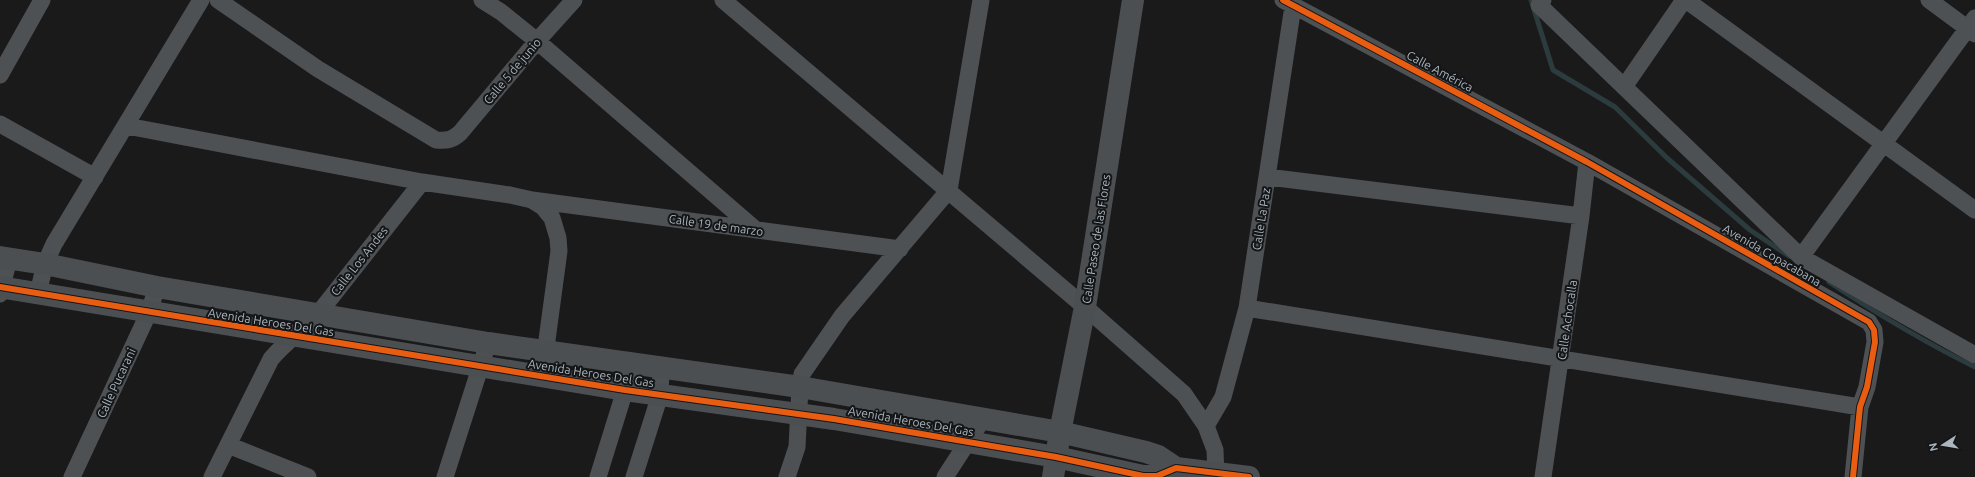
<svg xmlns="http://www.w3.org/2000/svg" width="1975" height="477" font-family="Ubuntu,sans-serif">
<rect width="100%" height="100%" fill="#1a1a1b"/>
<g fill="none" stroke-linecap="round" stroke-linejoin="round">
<path stroke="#2b3b3e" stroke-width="5" d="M1531 0 1553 70 1615 107 1667 158 1750 230 1789 256
M1829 282C1876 313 1924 342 1975 367"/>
<path stroke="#4e5154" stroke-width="17" d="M218 0 318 69 436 140C447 141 452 140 460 133L537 41 574 0
M482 0 501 12 537 41 756 230
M723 0 1085 307 1184 394 1206 426 1215 450 1216 477
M1283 0 1587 162 1869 322 1874 330 1875 342 1867 387 1860 407 1853 477
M1543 0 1539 5 1801 257 1975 355
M1686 0 1975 210
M1929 0 1975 34
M0 75 42 0
M1624 87 1684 0
M0 124 95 177
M127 126 422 182 510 195 532 200 543 207 552 218 558 238 559 251 542 377
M1268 177 1581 216
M532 200 900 249
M1801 257 1975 18
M38 293 45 264 54 244 201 0
M0 294 9 259
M1247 308 1860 407
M1206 426 1223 397 1247 308 1293 6
M228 445 308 477
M72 477 149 312 157 287
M212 477 271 359C285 342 303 330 318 314L422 182
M445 477 488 343
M598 477 625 390 630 364
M634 477 660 395 661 368
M787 477 797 447 800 387 802 374 842 316 949 190 981 0
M945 477 982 420
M1543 477 1581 216 1587 162"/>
<path stroke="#4c4f52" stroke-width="22" d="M0 257 45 264 157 287 488 343 800 387 1060 432 1146 452 1158 456 1176 468
M0 287 625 390 834 419 1056 457 1143 476H1157L1176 468 1249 477
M1053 477 1060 432 1085 307 1133 0"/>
<defs>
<path id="cycleway" d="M1283 0 1587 162 1869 322 1874 330 1875 342 1867 387 1860 407 1853 477
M0 287 625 390 834 419 1056 457 1143 476H1157L1176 468 1249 477"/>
</defs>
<use href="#cycleway" stroke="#141517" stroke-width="8"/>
<use href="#cycleway" stroke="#e95d12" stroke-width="6"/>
</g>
<g text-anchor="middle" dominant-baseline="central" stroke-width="4" stroke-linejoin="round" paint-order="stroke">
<g font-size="12" fill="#aab5bd" stroke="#141517">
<text transform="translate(512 71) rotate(-50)">Calle 5 de junio</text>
<text transform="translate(1440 71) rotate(28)">Calle América</text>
<text transform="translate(1261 219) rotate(-81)">Calle La Paz</text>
<text transform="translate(716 225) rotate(8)">Calle 19 de marzo</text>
<text transform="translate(1096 239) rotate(-81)">Calle Paseo de las Flores</text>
<text transform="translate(1772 255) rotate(30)">Avenida Copacabana</text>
<text transform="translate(359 261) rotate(-52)">Calle Los Andes</text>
<text transform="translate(1567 320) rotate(-82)">Calle Achocalla</text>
<text transform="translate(271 322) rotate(9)">Avenida Heroes Del Gas</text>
<text transform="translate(591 373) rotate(9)">Avenida Heroes Del Gas</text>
<text transform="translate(116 383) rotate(-65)">Calle Pucarani</text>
<text transform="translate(911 421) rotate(10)">Avenida Heroes Del Gas</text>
</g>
</g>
<g transform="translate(1943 445) rotate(258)" stroke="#141517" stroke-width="3" paint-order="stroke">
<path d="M0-3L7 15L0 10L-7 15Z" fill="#aab5bd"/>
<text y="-6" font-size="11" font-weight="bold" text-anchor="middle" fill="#aab5bd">N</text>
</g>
</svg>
